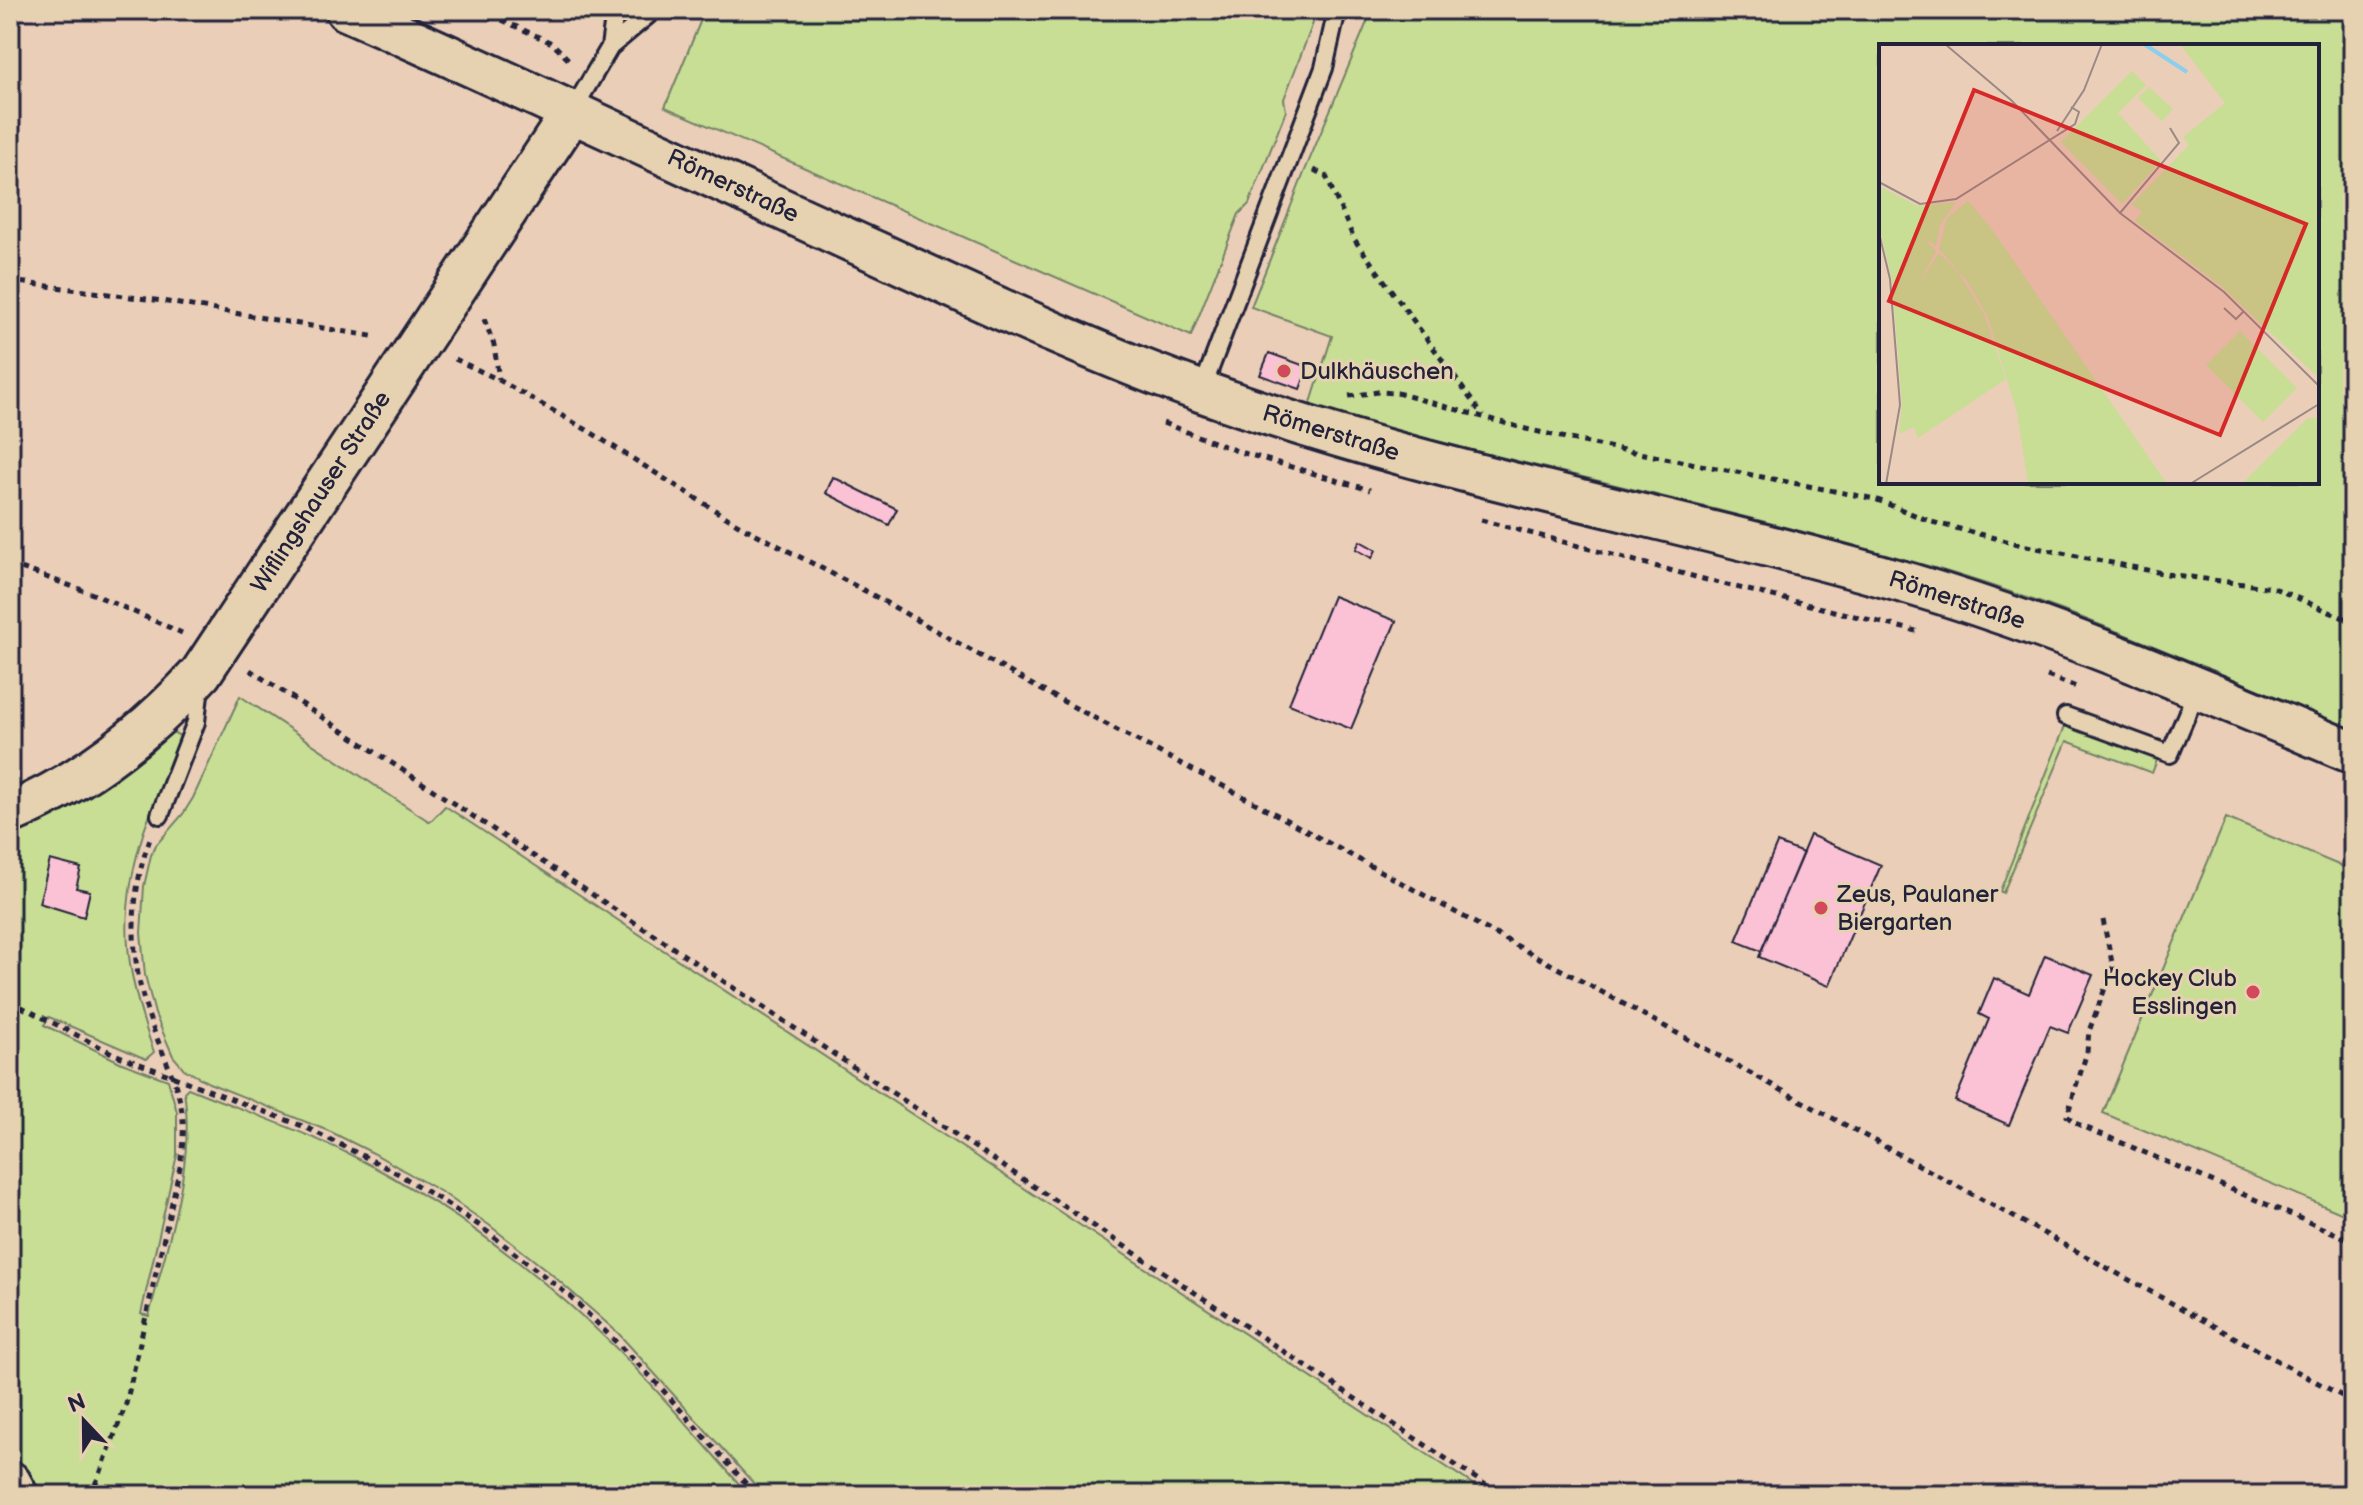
<svg xmlns="http://www.w3.org/2000/svg" width="2363" height="1505" font-family="'Balsamiq Sans',sans-serif">
<rect width="100%" height="100%" fill="#eaceb7"/>
<filter id="ink" filterUnits="userSpaceOnUse"><feTurbulence type="fractalNoise" baseFrequency=".0125" numOctaves="2"/><feDisplacementMap in="SourceGraphic" scale="16" xChannelSelector="R" yChannelSelector="G"/><feConvolveMatrix kernelMatrix="1 2 1 2 8 2 1 2 1" color-interpolation-filters="sRGB"/></filter>
<g filter="url(#ink)">
<path fill="#c7de94" stroke="#748068" stroke-width="2" fill-rule="evenodd" d="M705 10H1318L1284 99 1286 111 1249 204 1239 214 1191 336 665 107Z
M1372 10H2353V729C2213 671 2074 608 1928 566 1752 515 1571 476 1393 430L1310 406 1332 336 1251 307 1304 173ZM2317 46V482H1881V46Z
M240 696 430 822 445 806 1489 1495H764L618 1333 549 1272 489 1225 443 1193 373 1153 331 1132 209 1083 184 1069 173 1056 155 1014 145 975 141 933 144 886 151 855 156 845 183 814 193 798Z
M2067 721 2159 755 2152 773 2067 741 2003 893 2000 891Z
M169 730 180 736C171 770 154 801 143 834 117 917 125 972 154 1052L146 1059 49 1017 44 1025 122 1063 168 1080 177 1112V1155L141 1314 149 1316C166 1247 196 1163 184 1092L188 1088C242 1110 299 1129 351 1155 448 1204 537 1271 615 1347 662 1394 705 1446 749 1495H36L10 1444V831Z
M2226 818 2353 871V1218L2103 1113Z"/>
<path fill="#fbc2d5" stroke="#22223b" stroke-width="2" d="M1269 353 1308 367 1300 389 1260 375Z
M833 477 897 509 889 525 826 493Z
M1360 541 1376 550 1372 558 1356 549Z
M1333 596 1396 621 1351 729 1289 704Z
M1810 835 1881 865 1829 986 1759 957Z
M1777 843 1803 853 1761 951 1736 941Z
M50 860 81 868 76 888 90 891 84 917 39 903Z
M2045 955 2093 975 2068 1033 2050 1026 2009 1125 1955 1101 1989 1019 1979 1014 1994 978 2029 994Z"/>
<g fill="none" stroke-linecap="round" stroke-linejoin="round">
<defs>
<path id="service" d="M610 47 615 10
M573 110 610 47 654 10
M1201 392 1324 68 1337 10
M2066 716 2170 754 2198 688
M160 815 196 722 200 684"/>
<path id="tertiary" d="M346 10C524 88 699 172 876 252 983 301 1091 352 1203 392 1433 475 1675 516 1910 584 2062 629 2207 692 2353 753
M10 813C85 782 147 732 201 673L573 111
M10 1482 17 1495"/>
</defs>
<use href="#service" stroke="#22223b" stroke-width="22"/>
<use href="#tertiary" stroke="#22223b" stroke-width="46"/>
<path stroke="#22223b" stroke-width="5" stroke-dasharray="6 6" stroke-linecap="butt" d="M480 10 552 43 571 62
M1314 170 1326 176 1354 239 1483 416
M10 281 162 301 377 337
M484 319 494 345 499 379
M455 359 499 380 587 430 737 524 869 593 1038 688 1259 805 2353 1402
M1349 396 1378 392 1397 393 1526 429 1588 443 1875 499 1932 522 2022 545 2167 574 2274 588 2353 622
M1163 423 1237 451 1370 490
M1481 520 1707 580 1916 631
M10 564 93 594 182 633
M250 670 584 889 1501 1495
M2047 676 2079 688
M2103 920 2113 967 2089 1031 2087 1052 2067 1116 2075 1123 2353 1241
M10 1001 114 1054 305 1127 397 1173 442 1201 480 1226 571 1297 653 1379 756 1495
M90 1495 100 1474 126 1404 180 1167C182 1149 185 1130 182 1112 177 1078 158 1046 148 1014 129 957 129 895 150 839"/>
<use href="#service" stroke="#e6d1b0" stroke-width="16"/>
<use href="#tertiary" stroke="#e6d1b0" stroke-width="40"/>
</g>
</g>
<g fill="#d1495b" stroke="#e6d1b0" stroke-width="3">
<circle cx="1284" cy="371" r="8"/>
<circle cx="1821" cy="908" r="8"/>
<circle cx="2253" cy="992" r="8"/>
</g>
<g text-anchor="middle" dominant-baseline="central" stroke-width="6" stroke-linejoin="round" paint-order="stroke">
<g font-size="24" fill="#22223b" stroke="#e6d1b0">
<text transform="translate(733 186) rotate(25)">Römerstraße</text>
<text transform="translate(1331 433) rotate(17)">Römerstraße</text>
<text transform="translate(321 492) rotate(-57)">Wiflingshauser Straße</text>
<text transform="translate(1957 600) rotate(18)">Römerstraße</text>
</g>
<g font-size="24" fill="#22223b" stroke="#e6d1b0" text-anchor="start">
<text x="1300" y="371">Dulkhäuschen</text>
<text x="1837" y="894">Zeus, Paulaner<tspan x="1837" dy="28">Biergarten</tspan></text>
<text x="2237" y="978" text-anchor="end">Hockey Club<tspan x="2237" dy="28">Esslingen</tspan></text>
</g>
</g>
<g transform="translate(1879 44)">
<rect width="440" height="440" fill="#eaceb7"/>
<path d="M301 0H440V334L341 241 256 177 263 168 253 160 310 101 304 93 346 59ZM253 27 267 41 239 69 282 117 243 160 182 98ZM270 43 294 65 283 77 259 54ZM0 142 38 162 77 158 61 181 57 202 43 192 57 207 41 238 60 209 79 228 105 270 127 335 39 394 35 383 20 390 23 360 13 236 0 181ZM89 157 112 184 288 440H149L138 368 109 274 89 238 60 205 68 174ZM361 287 418 344 384 378 327 321ZM429 374H440V440H363Z" fill="#c7de94"/>
<path fill="none" stroke="#8bceed" stroke-width="4" d="M265 0 308 28"/>
<path fill="none" stroke="#9a8985" stroke-width="2" d="M66 0 132 56 241 169 345 248 440 342M178 87 205 46 223 0M0 138 41 160 77 155 196 80 200 68 192 63M241 169 300 99 291 84M0 189 11 235 21 361 7 440M345 264 357 275 365 267M311 440 440 360"/>
<path fill="#d62828" fill-opacity="0.15" stroke="#d62828" stroke-width="4" d="M95 46 427 180 341 391 10 257Z"/>
<rect width="440" height="440" fill="none" stroke="#22223b" stroke-width="4"/>
</g>
<rect width="2363" height="1505" fill="none" stroke="#e6d1b0" stroke-width="40"/>
<rect x="20" y="20" width="2323" height="1465" fill="none" stroke="#22223b" stroke-width="3" filter="url(#ink)"/>
<g transform="translate(84 1421) rotate(338)" stroke="#e6d1b0" stroke-width="6" paint-order="stroke">
<path d="M0-6L14 30L0 20L-14 30Z" fill="#22223b"/>
<text y="-12" font-size="22" font-weight="bold" text-anchor="middle" fill="#22223b">N</text>
</g>
</svg>
